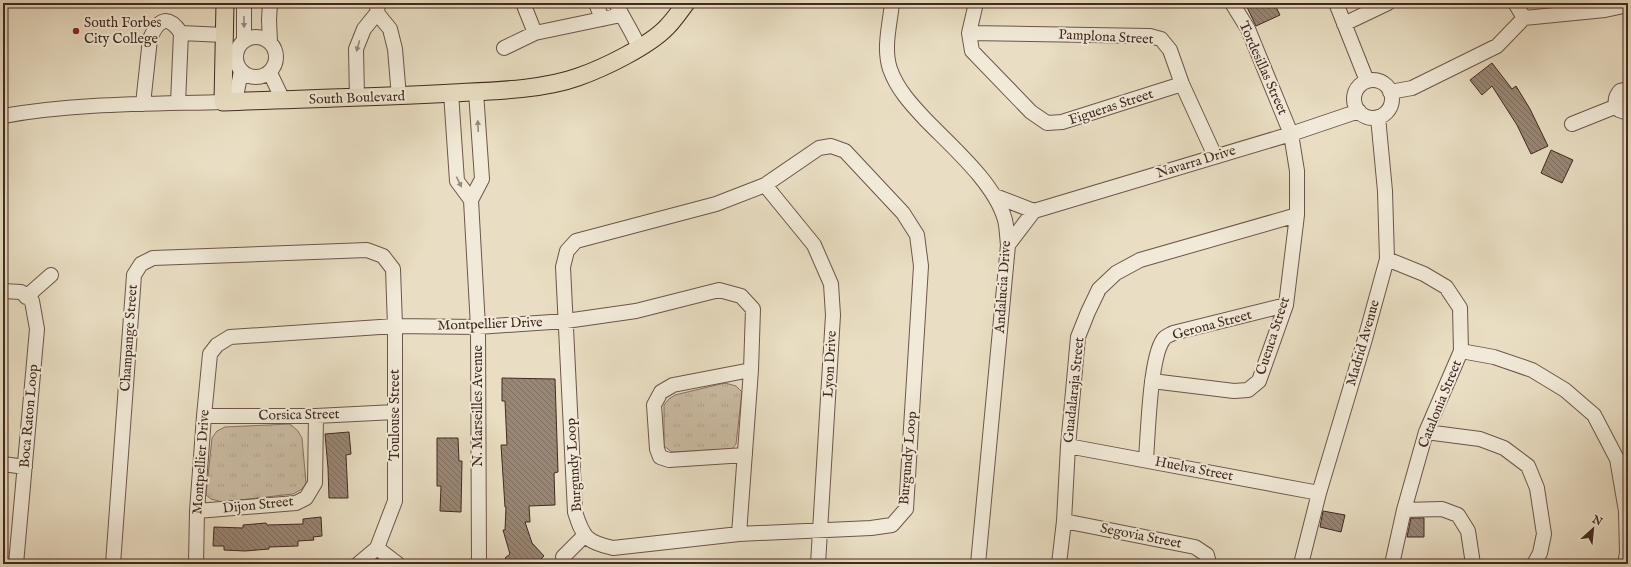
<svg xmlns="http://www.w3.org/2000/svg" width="1631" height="567" font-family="'IM FELL English',serif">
<defs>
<pattern id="park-tufts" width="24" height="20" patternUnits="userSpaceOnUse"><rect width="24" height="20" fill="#cdbfa7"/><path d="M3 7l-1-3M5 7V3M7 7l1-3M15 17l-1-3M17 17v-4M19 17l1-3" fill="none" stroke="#b1a48f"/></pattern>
<pattern id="building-back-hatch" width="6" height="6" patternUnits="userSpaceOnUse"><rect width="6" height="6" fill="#998775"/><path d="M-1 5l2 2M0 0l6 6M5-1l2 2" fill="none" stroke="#7e6e60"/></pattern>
</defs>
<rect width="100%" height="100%" fill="#e9dec3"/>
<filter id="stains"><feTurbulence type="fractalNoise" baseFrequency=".005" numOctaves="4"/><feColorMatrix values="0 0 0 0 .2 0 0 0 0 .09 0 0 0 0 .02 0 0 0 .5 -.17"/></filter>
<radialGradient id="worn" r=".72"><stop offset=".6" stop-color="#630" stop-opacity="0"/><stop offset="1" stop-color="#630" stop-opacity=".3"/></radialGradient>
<path fill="url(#park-tufts)" stroke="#887464" d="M725 383 736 386 742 392 736 444 732 449 672 452 664 446V405L669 399 675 395Z
M290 424 298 431 302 438 306 483 302 489 293 494 222 502 211 499 206 495 212 438 217 431 225 427Z"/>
<path fill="url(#building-back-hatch)" stroke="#422920" d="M1245 3H1274L1280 15 1256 26Z
M1492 63 1512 89 1516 86 1530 109 1548 146 1531 154 1517 125 1492 86 1482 95 1470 80Z
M1551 150 1573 160 1562 183 1541 173Z
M502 378 555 379 558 472 554 473 555 505 529 506 530 522H525L532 543 544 556 536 564H511L505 558 510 554 503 530H505L506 507H505L501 445H507L505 401H502Z
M349 432 351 454 346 455 348 498H329L328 468 325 434Z
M437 438H458L459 461H462L461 512 440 511 441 486H437Z
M1323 511 1345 515 1341 532 1320 527Z
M321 517 322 536 313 537 314 540 298 541V546L269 547V549L245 551 224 550V546H213L214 527 243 528V525L266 523 267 525 303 524V519Z
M1411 518H1424V537H1407Z"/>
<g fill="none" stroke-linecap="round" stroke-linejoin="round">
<defs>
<path id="minor" d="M523 3 535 33
M596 3 602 19
M616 3C623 19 633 32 639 48
M892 3C890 24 883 48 890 69 897 89 911 104 925 119 951 146 995 183 1005 220 1007 228 1007 237 1008 245L978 564
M976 3 969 33 972 51 1031 112 1047 123 1062 122 1182 84
M1336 3 1367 81
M1515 3 1524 18
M377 13 390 29 395 49 399 97
M1344 24 1388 3
M181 33 224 35
M969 33 1150 36 1161 39 1170 50 1182 84 1215 156
M236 57a20 20 0 1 1 40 0a20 20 0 1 1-40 0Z
M244 41V3
M270 42 269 20 270 3
M504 48 535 33 621 15
M270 73 283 100
M1354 99a19 19 0 1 1 38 0a19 19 0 1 1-38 0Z
M1628 89 1620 91C1615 97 1614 103 1619 110L1628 113
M476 92 482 179 471 200 478 327 479 563
M1390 92 1412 88 1497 46 1524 18 1605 10 1628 5
M451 93 457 181 471 200
M357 98 356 49 364 29 377 13 378 3
M235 102 241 71
M143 104 150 39C158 19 168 14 181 33L178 103
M3 116C76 103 150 104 223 102
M1572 124 1617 106
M831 146 845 151 903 213 917 235 921 266 906 509 892 525 871 528 739 534 613 548C586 542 583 537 575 512L563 267 567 251 576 241 716 204 765 185 819 148Z
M765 185 814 245 831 284 833 315 818 564
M995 196 1034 211
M1034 211 1291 134 1359 111
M1008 245 1034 211
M1387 259 1424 274 1446 287 1460 308 1461 351 1426 432 1404 510 1392 564
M3 291 21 292 32 301 37 329 16 564
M26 297 51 275
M1461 351 1494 357 1532 370 1565 390 1594 415 1617 459 1626 511 1627 553 1625 564
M1152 381 1234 391 1248 390 1259 381 1286 305 1297 215V171L1291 134 1248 29 1232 3
M204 416H316L395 412
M1426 432 1480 439 1504 448 1528 466 1537 488 1544 534 1540 553 1534 564
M1068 446 1319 493
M745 455 669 460 660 457 657 449 654 405 661 392 673 385 751 370
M1146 459C1148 434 1150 358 1163 340 1165 336 1170 335 1173 333L1286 305
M3 464 25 467
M1404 510 1442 509 1458 515 1468 531 1473 564
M197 511 296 503 306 498 315 483 316 416
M1064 521 1195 547 1207 555 1209 564
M377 548 398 564
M563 557 584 536
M113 564 134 275 141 264 153 258 367 250 383 256 393 269 395 326V501L377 548 358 564
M196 564 197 511 204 416 210 354 217 345 230 337 395 326 478 327 566 321 636 311 719 290 741 296 753 309 751 370 739 534
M1059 564 1064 521 1068 446 1078 337 1088 312 1099 289 1116 273 1140 260 1297 215
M1301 564 1319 493 1365 339 1387 259 1385 191 1378 117"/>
<path id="major" d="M225 3 223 102C300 99 376 97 453 93 491 91 542 90 578 77 604 68 649 46 667 27 674 20 680 11 686 3"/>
</defs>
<use href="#minor" stroke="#6c5649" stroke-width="16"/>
<use href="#major" stroke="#422920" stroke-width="19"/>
<use href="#minor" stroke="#f1ead8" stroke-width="14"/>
<use href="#major" stroke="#e9dec3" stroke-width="17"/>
</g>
<defs><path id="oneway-solid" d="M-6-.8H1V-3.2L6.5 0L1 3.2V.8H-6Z"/></defs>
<g fill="#9a8a7c">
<use href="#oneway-solid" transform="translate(244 22) rotate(89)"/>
<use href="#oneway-solid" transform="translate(358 46) rotate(106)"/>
<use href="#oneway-solid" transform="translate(478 126) rotate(-93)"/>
<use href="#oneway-solid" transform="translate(459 182) rotate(64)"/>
</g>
<circle fill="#8f2418" stroke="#f1ead8" stroke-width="1.5" cx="76" cy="31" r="4"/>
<g text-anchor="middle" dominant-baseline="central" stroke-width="4" stroke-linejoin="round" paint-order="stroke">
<g font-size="14" fill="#422920" stroke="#f1ead8" text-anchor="start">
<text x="84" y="23">South Forbes<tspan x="84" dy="16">City College</tspan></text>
</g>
<g font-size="14" fill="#422920" stroke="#f1ead8">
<text transform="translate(1106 37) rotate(3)">Pamplona Street</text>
<text transform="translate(1263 68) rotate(66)">Tordesillas Street</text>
<text transform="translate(357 98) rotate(-2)">South Boulevard</text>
<text transform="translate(1111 107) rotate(-18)">Figueras Street</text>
<text transform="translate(1196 162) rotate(-17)">Navarra Drive</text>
<text transform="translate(1003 287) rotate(-86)">Andalucia Drive</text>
<text transform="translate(490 324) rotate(-2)">Montpellier Drive</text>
<text transform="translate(1212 325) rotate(-15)">Gerona Street</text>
<text transform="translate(1273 336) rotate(-72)">Cuenca Street</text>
<text transform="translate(129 338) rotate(-86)">Champange Street</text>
<text transform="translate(1363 343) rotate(-74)">Madrid Avenue</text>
<text transform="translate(830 364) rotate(-87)">Lyon Drive</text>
<text transform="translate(1074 390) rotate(-84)">Guadalaraja Street</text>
<text transform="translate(1440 404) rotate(-68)">Catalonia Street</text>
<text transform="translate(478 406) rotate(-90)">N. Marseilles Avenue</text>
<text transform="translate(299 415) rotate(-1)">Corsica Street</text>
<text transform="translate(395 415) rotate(-90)">Toulouse Street</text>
<text transform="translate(29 416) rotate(-85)">Boca Raton Loop</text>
<text transform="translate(908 458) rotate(-85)">Burgundy Loop</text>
<text transform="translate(201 462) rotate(-86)">Montpellier Drive</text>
<text transform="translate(574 465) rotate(-94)">Burgundy Loop</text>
<text transform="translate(1194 469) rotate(11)">Huelva Street</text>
<text transform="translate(258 505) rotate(-6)">Dijon Street</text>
<text transform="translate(1141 536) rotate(11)">Segovia Street</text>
</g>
</g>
<rect width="1631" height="567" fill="none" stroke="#e9dec3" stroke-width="16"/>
<rect x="4" y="4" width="1623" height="559" fill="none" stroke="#422920" stroke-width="2"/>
<rect x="8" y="8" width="1615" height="551" fill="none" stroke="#422920"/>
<g transform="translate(1593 529) rotate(27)" stroke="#f1ead8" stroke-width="3" paint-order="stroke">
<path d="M0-3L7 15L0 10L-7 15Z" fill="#422920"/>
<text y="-6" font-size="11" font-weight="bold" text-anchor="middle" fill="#422920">N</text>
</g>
<rect width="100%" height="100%" filter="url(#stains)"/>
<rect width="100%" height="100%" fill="url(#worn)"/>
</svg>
